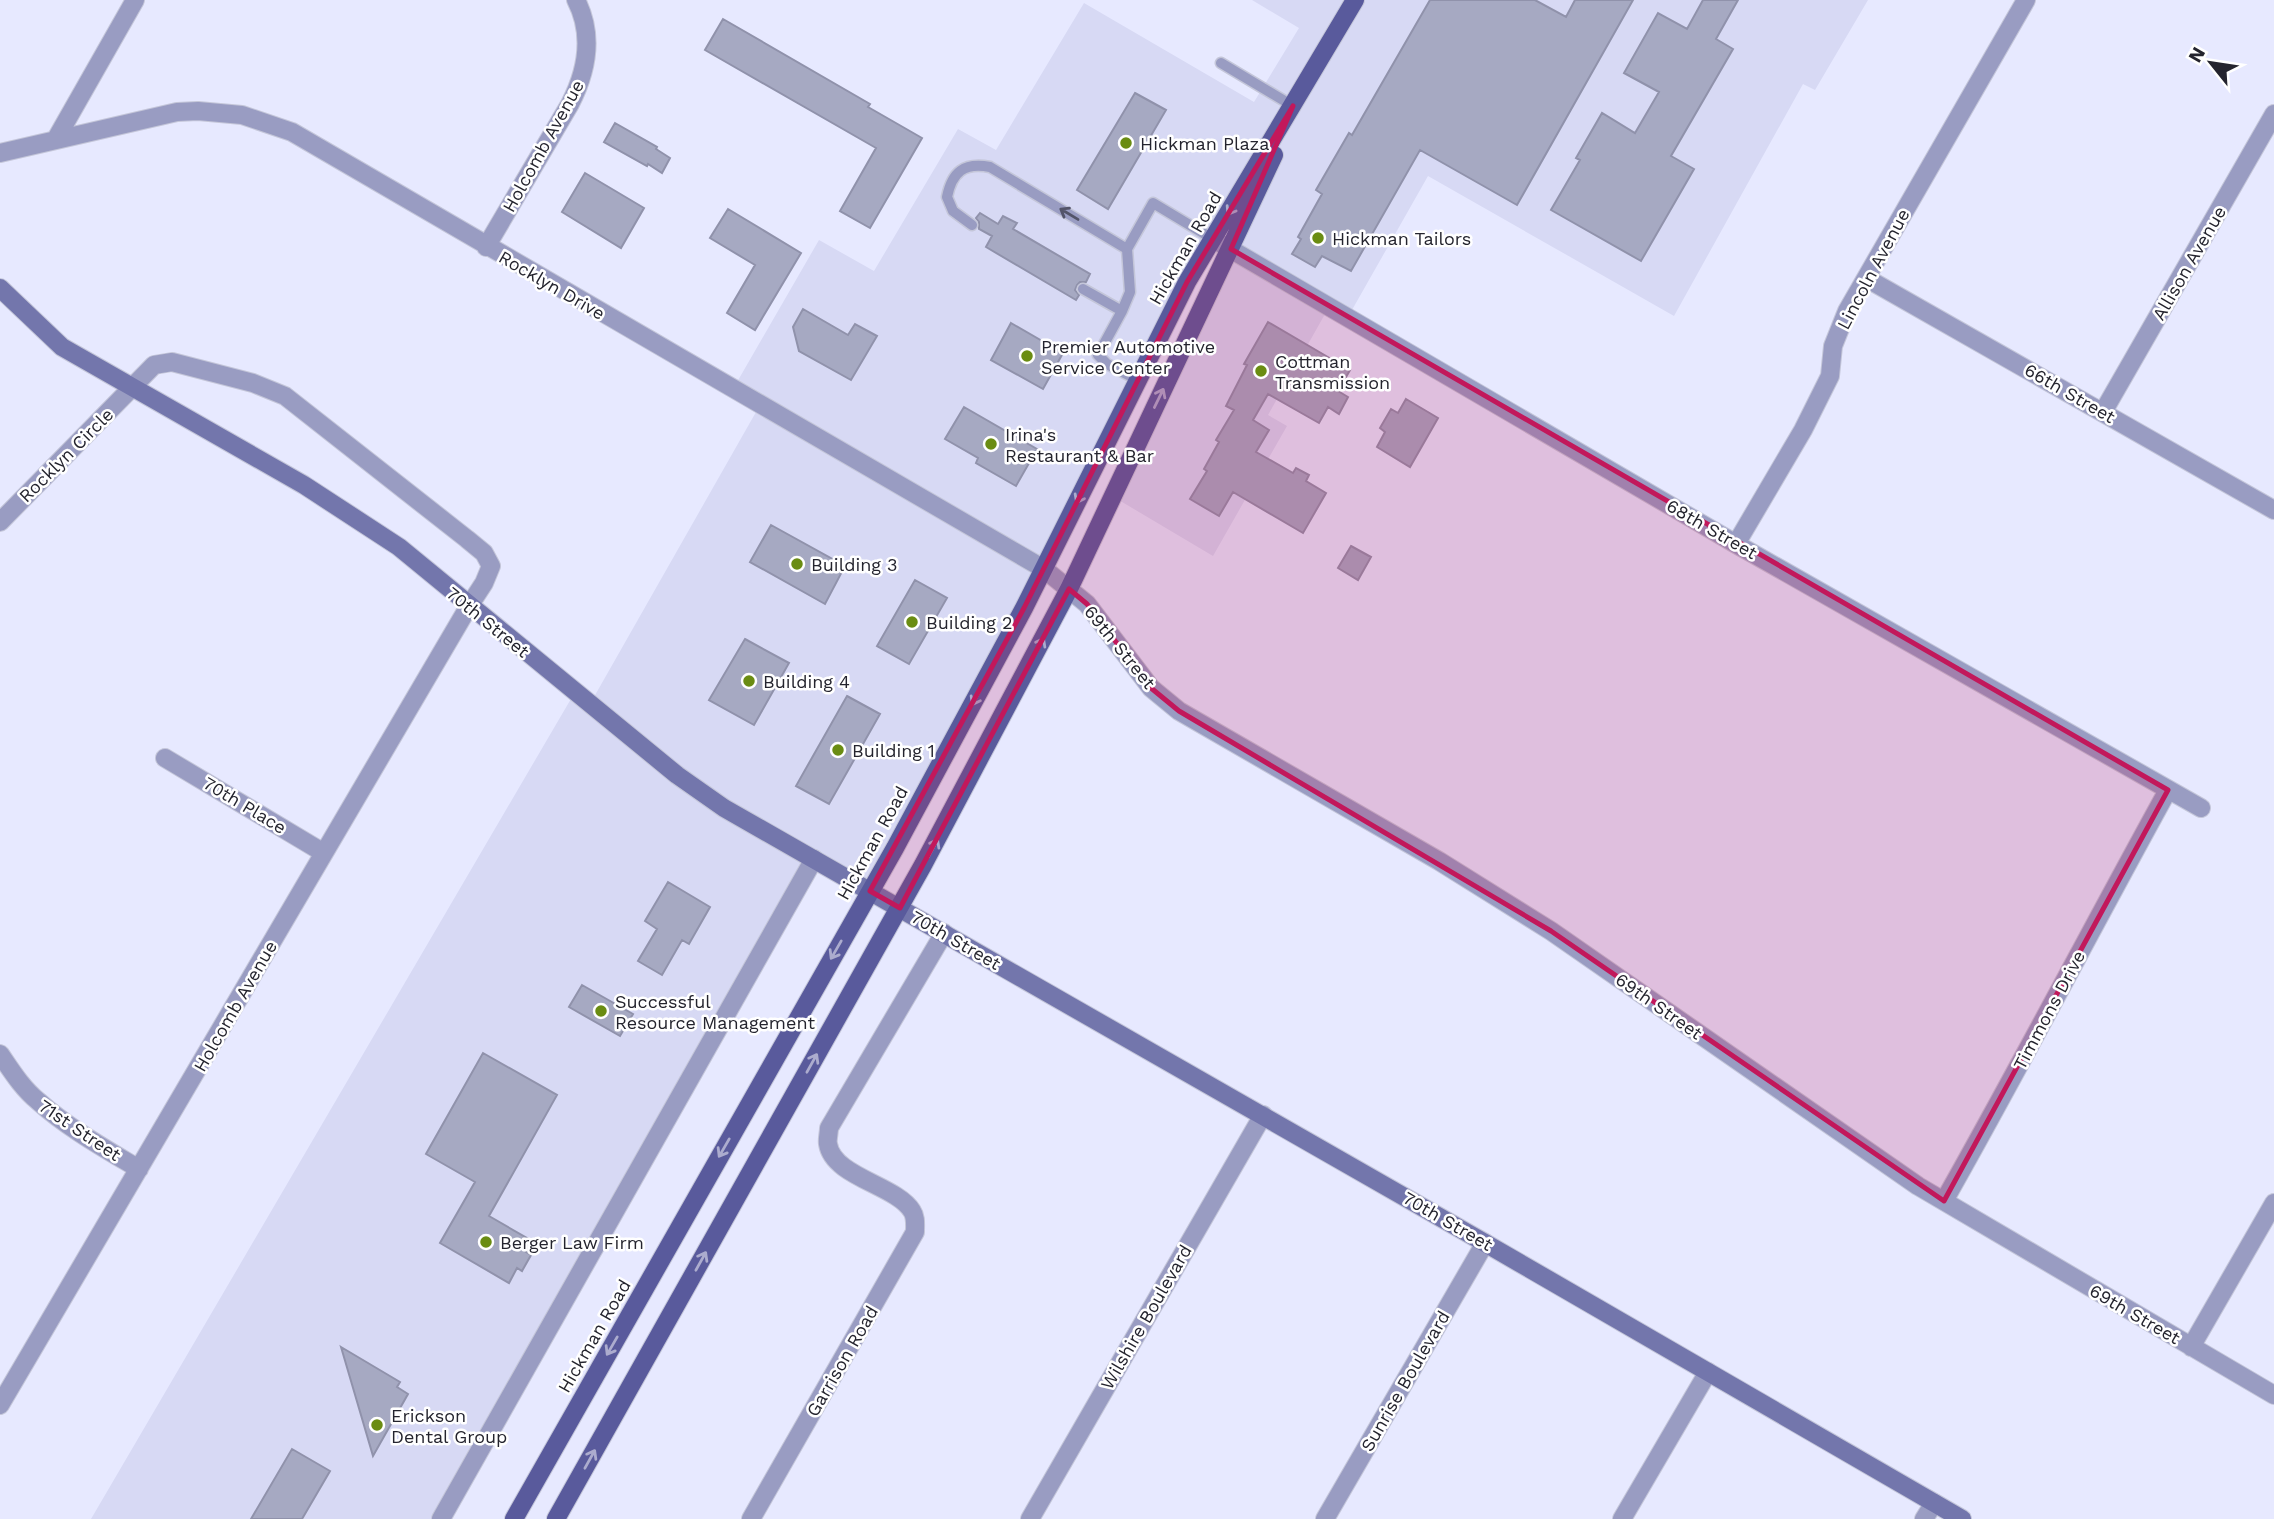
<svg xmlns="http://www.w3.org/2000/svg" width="2274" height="1519" font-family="'Work Sans',sans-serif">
<rect width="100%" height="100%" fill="#e7e9ff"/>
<path fill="#d7d9f4" d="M1252 0H1868L1815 90 1803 84 1674 316 1428 176 1348 317 1329 307 1277 399 1268 415 1287 426 1213 556 1112 496 1265 178 1187 282 870 891 814 859 441 1519H91L575 692 590 704 760 405 733 389 819 240 874 271 958 129 996 150 1084 3 1254 102 1299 28Z"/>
<path fill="#a6a9c2" stroke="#9092ab" stroke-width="2" d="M1430 0H1535L1566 17 1575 0H1633L1517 205 1420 150 1351 271 1322 256 1315 267 1292 254 1301 239 1298 237 1322 194 1316 190 1349 133 1352 135Z
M1703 0H1738L1716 39 1733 49 1671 156 1694 169 1641 261 1551 210 1580 160 1576 158 1602 113 1635 133 1659 92 1624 73 1658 13 1687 29Z
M723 19 870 104 868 107 922 138 870 228 840 211 876 148 705 50Z
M1135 93 1166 110 1108 209 1077 190Z
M615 123 657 147 656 149 670 158 662 173 648 164 647 166 604 142Z
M585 173 644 208 621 248 562 212Z
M728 209 801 253 755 330 727 313 755 265 710 238Z
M980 213 998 224 1003 216 1017 223 1013 229 1090 274 1086 282H1080L1077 285 1075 290 1079 295 1076 300 986 247 992 236 979 229V222L976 218Z
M803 309 848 335 855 324 877 336 851 380 799 351 793 327Z
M1268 322 1350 370 1338 391 1348 397 1339 414 1328 407 1319 423 1268 394 1253 420 1269 430 1256 452 1293 473 1296 468 1309 475 1306 481 1326 493 1303 533 1233 492 1219 516 1190 499 1207 471 1204 469 1219 442 1216 440 1234 410 1226 406 1247 365 1244 364Z
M1011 323 1063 353 1043 389 991 360Z
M1406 399 1438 418 1410 467 1377 447 1385 432 1380 428 1391 409 1398 413Z
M964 407 1037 449 1016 486 976 463 978 458 945 439Z
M771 525 845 566 825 604 750 562Z
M1351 546 1371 557 1358 580 1338 568Z
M915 580 947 598 909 664 877 646Z
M745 639 789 663 754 725 709 700Z
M847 696 880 714 829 804 796 786Z
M668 882 710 907 689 944 682 940 662 975 638 961 657 929 645 921Z
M582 985 633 1014 620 1036 569 1007Z
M483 1053 557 1095 489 1216 532 1241 526 1252 531 1255 522 1271 517 1268 509 1283 440 1243 475 1182 426 1154Z
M341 1347 400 1382 397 1387 408 1394 373 1456Z
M292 1449 330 1471 302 1519H251Z"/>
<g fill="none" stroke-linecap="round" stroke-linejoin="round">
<defs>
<path id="lane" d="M1221 63 1293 106
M972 225 953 211 947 197C952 172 964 162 990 167L1127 249
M1083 289 1122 311
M1138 380 1107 364 1098 355 1122 311 1130 292 1127 249 1153 203 1213 239"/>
<path id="street" d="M56 139 135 0
M0 153 177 112 198 111 242 115 292 132 1044 569 1087 604 1151 688 1179 711 1439 861 1551 931 1918 1186 2274 1395
M1213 239 1736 544 2201 808
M486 247 570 104C587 71 594 35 576 0
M1866 278 2274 510
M2103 412 2274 114
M0 522 154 365 172 362 253 383 285 396 467 539 484 553 491 566 484 583 469 606 0 1405
M1736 544 1803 430 1830 376 1833 346 1847 311 2026 0
M165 758 324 853
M0 1054C11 1070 22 1088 38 1101 68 1128 104 1148 139 1169
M1944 1201C2021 1065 2093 926 2168 790
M2191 1347 2274 1203
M441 1519 814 859
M751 1519 915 1232C915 1224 916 1217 912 1211 896 1185 833 1177 828 1144 827 1140 829 1133 829 1128L944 933
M1030 1519 1263 1115
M1325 1519 1485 1243
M1622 1519 1708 1372
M1924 1519 1934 1503"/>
<path id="secondary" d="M0 288 62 347 304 485 399 547 677 775 724 808 1485 1243 1962 1519"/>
<path id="primary" d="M514 1519 895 848 1024 608 1187 282 1355 0
M556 1519 923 865 1069 589 1274 155"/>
</defs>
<use href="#lane" stroke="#c4c6d9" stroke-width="13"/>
<use href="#street" stroke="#c4c6d9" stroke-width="20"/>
<use href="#secondary" stroke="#c4c6d9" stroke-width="20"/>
<use href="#primary" stroke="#c4c6d9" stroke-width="20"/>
<use href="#lane" stroke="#999cc2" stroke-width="10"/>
<use href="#street" stroke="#999cc2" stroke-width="18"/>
<use href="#secondary" stroke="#7376ac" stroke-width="18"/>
<use href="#primary" stroke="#595a9c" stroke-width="18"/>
</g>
<defs><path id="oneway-shaft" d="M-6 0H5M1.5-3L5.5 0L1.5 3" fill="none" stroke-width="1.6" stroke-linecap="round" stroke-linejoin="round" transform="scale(1.75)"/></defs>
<g stroke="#acacce">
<use href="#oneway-shaft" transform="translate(1233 206) rotate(121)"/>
<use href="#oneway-shaft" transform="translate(1159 398) rotate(-64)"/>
<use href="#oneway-shaft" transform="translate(1081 494) rotate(117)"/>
<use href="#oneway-shaft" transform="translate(1039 647) rotate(-62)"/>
<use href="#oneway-shaft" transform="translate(977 696) rotate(118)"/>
<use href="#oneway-shaft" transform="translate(933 848) rotate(-62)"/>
<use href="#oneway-shaft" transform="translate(836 950) rotate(120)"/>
<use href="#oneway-shaft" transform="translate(812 1063) rotate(-61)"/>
<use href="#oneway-shaft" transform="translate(724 1148) rotate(120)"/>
<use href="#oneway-shaft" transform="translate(701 1261) rotate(-61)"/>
<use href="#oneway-shaft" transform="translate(612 1346) rotate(120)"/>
<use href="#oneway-shaft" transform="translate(590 1459) rotate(-61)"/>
</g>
<use stroke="#535469" href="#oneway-shaft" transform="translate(1069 214) rotate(-149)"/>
<path fill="#c2185b" fill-opacity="0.2" stroke="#c2185b" stroke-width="5" stroke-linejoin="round" d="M1293 106 1231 249 2168 790 1944 1201 1551 931 1179 711 1151 688 1087 604 1069 589 900 908 870 891 1024 608 1187 282Z"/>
<g fill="#6a8c12" stroke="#fff" stroke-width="2.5">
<circle cx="1126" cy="143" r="7"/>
<circle cx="1318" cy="238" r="7"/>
<circle cx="1027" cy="356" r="7"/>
<circle cx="1261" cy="371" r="7"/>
<circle cx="991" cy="444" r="7"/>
<circle cx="797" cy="564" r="7"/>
<circle cx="912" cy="622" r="7"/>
<circle cx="749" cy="681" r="7"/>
<circle cx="838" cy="750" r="7"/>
<circle cx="601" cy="1011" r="7"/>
<circle cx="486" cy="1242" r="7"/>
<circle cx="377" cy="1425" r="7"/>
</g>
<g text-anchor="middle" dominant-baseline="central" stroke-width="5" stroke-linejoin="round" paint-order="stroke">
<g font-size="18" fill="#24242e" stroke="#fff" text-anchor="start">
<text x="1140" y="143">Hickman Plaza</text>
<text x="1332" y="238">Hickman Tailors</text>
<text x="1041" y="346">Premier Automotive<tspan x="1041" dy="21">Service Center</tspan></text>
<text x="1275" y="361">Cottman<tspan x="1275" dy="21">Transmission</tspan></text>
<text x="1005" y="434">Irina's<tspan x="1005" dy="21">Restaurant &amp; Bar</tspan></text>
<text x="811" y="564">Building 3</text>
<text x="926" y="622">Building 2</text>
<text x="763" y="681">Building 4</text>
<text x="852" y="750">Building 1</text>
<text x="615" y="1001">Successful<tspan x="615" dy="21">Resource Management</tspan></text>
<text x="500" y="1242">Berger Law Firm</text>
<text x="391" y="1415">Erickson<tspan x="391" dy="21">Dental Group</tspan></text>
</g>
<g font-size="18" fill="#24242e" stroke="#fff">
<text transform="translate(543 146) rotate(-61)">Holcomb Avenue</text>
<text transform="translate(1185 248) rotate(-60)">Hickman Road</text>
<text transform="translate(2189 263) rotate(-60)">Allison Avenue</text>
<text transform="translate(1873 269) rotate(-62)">Lincoln Avenue</text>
<text transform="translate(552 285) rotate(30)">Rocklyn Drive</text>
<text transform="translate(2070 393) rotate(30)">66th Street</text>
<text transform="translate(66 455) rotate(-45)">Rocklyn Circle</text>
<text transform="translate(1712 529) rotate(30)">68th Street</text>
<text transform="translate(488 622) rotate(39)">70th Street</text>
<text transform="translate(1120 647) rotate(51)">69th Street</text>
<text transform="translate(245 805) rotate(31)">70th Place</text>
<text transform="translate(872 843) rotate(-61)">Hickman Road</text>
<text transform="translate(956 940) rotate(30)">70th Street</text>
<text transform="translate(235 1006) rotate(-60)">Holcomb Avenue</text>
<text transform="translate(1659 1006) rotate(35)">69th Street</text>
<text transform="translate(2049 1010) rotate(-62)">Timmons Drive</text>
<text transform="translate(80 1130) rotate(34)">71st Street</text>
<text transform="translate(1448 1221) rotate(30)">70th Street</text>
<text transform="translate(2135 1314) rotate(30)">69th Street</text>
<text transform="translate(1146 1317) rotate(-60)">Wilshire Boulevard</text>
<text transform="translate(594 1336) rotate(-60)">Hickman Road</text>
<text transform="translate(842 1361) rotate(-60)">Garrison Road</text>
<text transform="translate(1405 1381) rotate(-60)">Sunrise Boulevard</text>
</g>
</g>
<g transform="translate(2211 63) rotate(300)" stroke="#ffffff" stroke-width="5" paint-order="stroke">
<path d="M0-5L12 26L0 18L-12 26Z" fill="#24242e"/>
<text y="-10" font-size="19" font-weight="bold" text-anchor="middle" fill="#24242e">N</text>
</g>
</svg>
